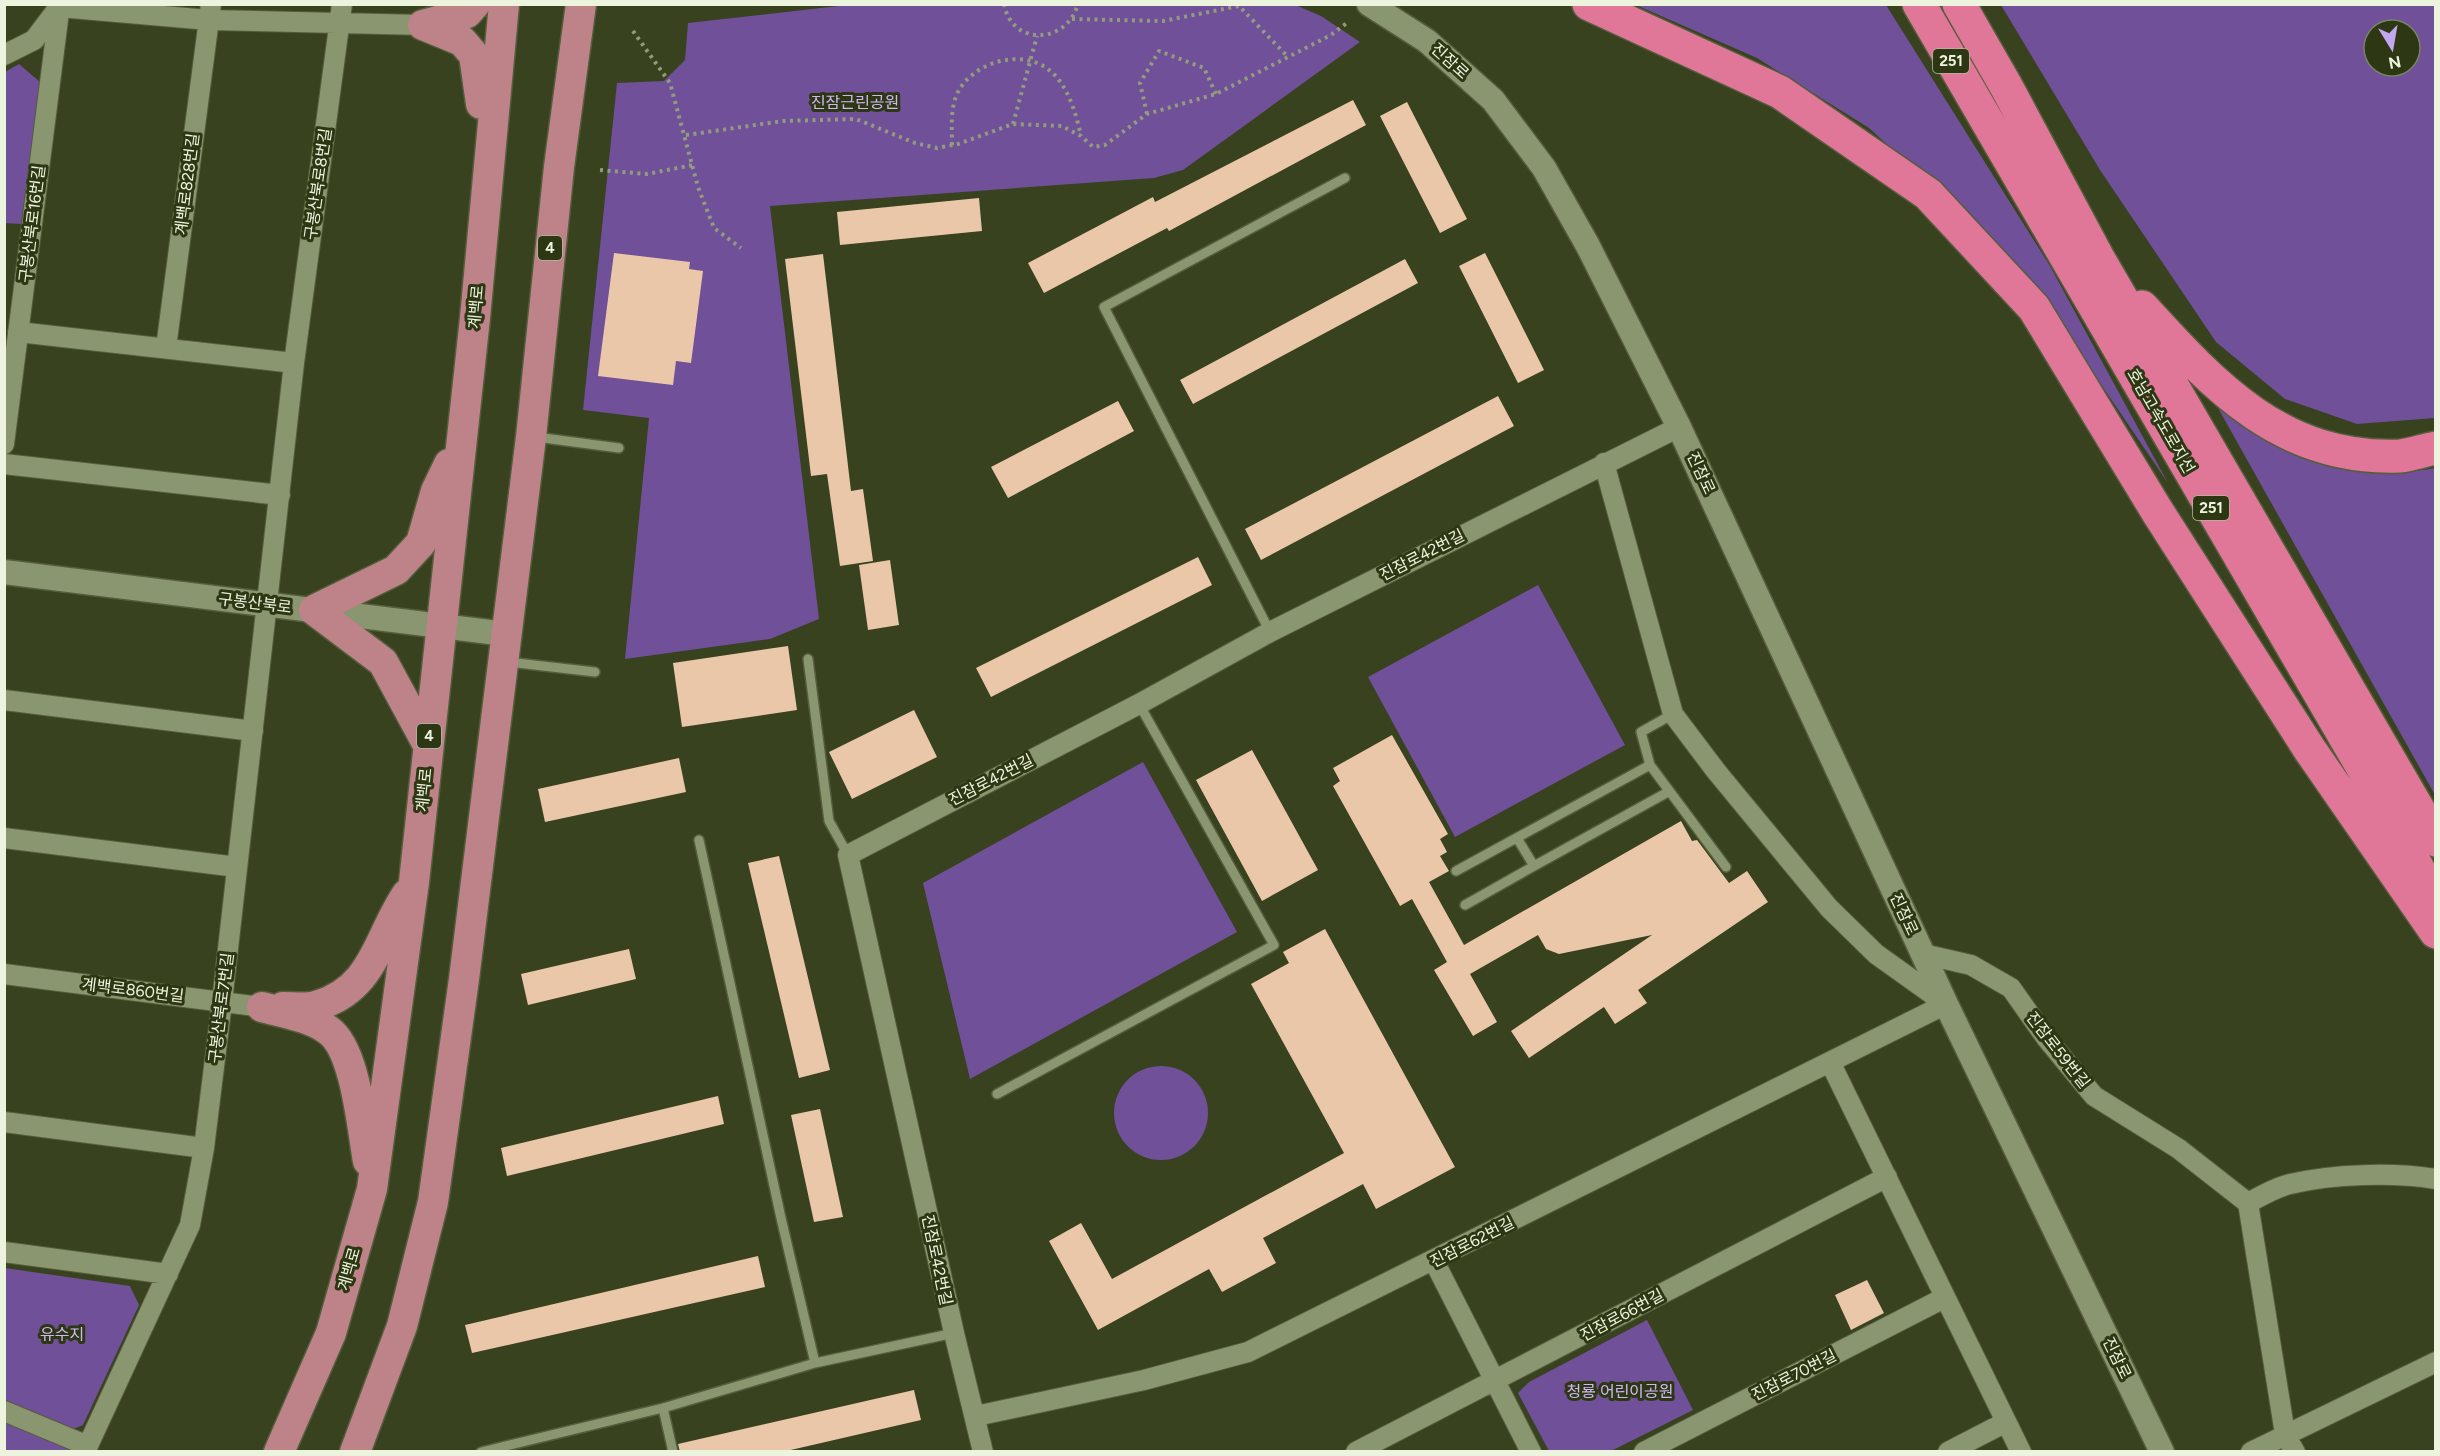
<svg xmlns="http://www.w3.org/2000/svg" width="2440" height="1456" font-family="Figtree,'Noto Sans KR',sans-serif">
<rect width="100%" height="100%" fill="#38421e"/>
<path fill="#6f5099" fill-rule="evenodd" d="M856 4H1293L1321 16 1360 42 1183 170 1154 178 770 206 819 619 770 639 625 659 649 418 583 410 617 83 664 81 685 60 688 23Z
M1636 5H1886L2050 266 2168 483 2049 308 1983 233 1869 128 1757 58Z
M2001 5H2435V418L2357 424 2285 399 2216 342 2100 170ZM2374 30H2410V66H2374Z
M19 64 40 82 21 224 4 223 5 72Z
M2218 408C2245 424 2295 458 2325 464 2354 471 2406 474 2435 468V795Z
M1538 585 1625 745 1455 837 1368 677Z
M1143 762 1237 932 970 1079 923 883Z
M1114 1113a47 47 0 1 1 94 0a47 47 0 1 1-94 0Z
M5 1268 130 1286 139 1305 83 1425 71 1430 5 1400Z
M1647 1320 1693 1410 1611 1451H1549L1518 1393 1529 1382Z
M4 1418 76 1451H5Z"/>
<path fill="#ebc7a9" d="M1353 100 1366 125 1169 231 1167 228 1044 293 1028 263 1153 197 1155 202Z
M1407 102 1467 219 1440 233 1380 116Z
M979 198 982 231 840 245 837 212Z
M614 253 690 262 689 269 703 271 691 363 676 361 673 385 598 376Z
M1485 253 1544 370 1518 383 1459 266Z
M823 254 851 491 863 489 873 561 840 566 827 474 811 476 785 259Z
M1405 259 1418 283 1193 404 1180 380Z
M1498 396 1514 426 1261 560 1245 529Z
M1118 401 1134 431 1008 498 991 467Z
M1198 557 1212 585 991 697 976 668Z
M890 560 899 625 868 630 859 565Z
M788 646 797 710 682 727 673 663Z
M914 710 937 757 852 799 829 752Z
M1392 735 1448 834 1440 839 1447 852 1440 856 1449 871 1429 882 1464 945 1681 821 1692 841 1697 840 1729 883 1747 871 1768 902 1638 990 1647 1003 1615 1024 1604 1007 1529 1058 1511 1031 1652 935 1559 954 1546 949 1538 935 1470 974 1497 1022 1473 1036 1434 970 1447 962 1412 899 1400 906 1333 786 1340 781 1333 768Z
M1252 750 1318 870 1262 901 1196 780Z
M679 758 686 792 545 822 538 789Z
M779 856 830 1070 799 1078 748 863Z
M1325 929 1455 1167 1376 1209 1363 1184 1263 1238 1276 1263 1222 1292 1209 1269 1098 1330 1049 1241 1081 1223 1112 1279 1344 1153 1251 984 1289 963 1283 952Z
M629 949 636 979 528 1005 521 974Z
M718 1096 724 1124 507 1176 501 1148Z
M820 1109 843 1217 814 1222 791 1115Z
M758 1256 765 1287 472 1353 465 1325Z
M1867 1280 1884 1313 1851 1330 1835 1295Z
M914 1390 921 1420 782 1452H680L678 1444Z"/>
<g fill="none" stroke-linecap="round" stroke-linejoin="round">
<defs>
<path id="service" d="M536 437 619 448
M1270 632 1104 307 1345 178
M808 659 829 821 848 855
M508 662 595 672
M1650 765 1726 867
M699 840 781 1218 815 1363
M1534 866 1668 792
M1456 871 1650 765 1641 732 1673 714
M1465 905 1534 866 1517 838
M997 1094 1274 945 1139 704
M663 1408 673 1452
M481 1452 663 1408 815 1363 954 1333"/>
<path id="minor" d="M4 55 34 40 59 7 209 20 423 25
M18 332 294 363
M166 348 211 4
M4 444 60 4
M4 464 280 495
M4 700 253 731
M4 838 237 867
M1923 954 1971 965 2011 988 2047 1039 2094 1096 2179 1149 2248 1203
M4 974 262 1007
M1830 1062 2021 1452
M4 1122 204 1148
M4 1252 168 1274
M1434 1261 1531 1452
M4 1411 88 1446
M976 1416 1144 1380 1248 1352 1946 1004 1876 954 1829 908 1716 771 1673 714 1604 463
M85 1452 190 1225 204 1148 222 1002 294 363 342 4
M983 1452 954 1333 848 855 1139 704 1270 632 1679 427
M1356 1452 1887 1177
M1644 1452 1944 1298
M1948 1452 2006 1422
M2251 1452 2436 1362
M2295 1452 2285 1434 2248 1203C2261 1196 2276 1187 2290 1184 2333 1174 2392 1172 2436 1179"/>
<path id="tertiary" d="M1369 4 1427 41 1493 100 1544 168 1588 246 1679 427 1946 1004 2162 1452
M4 572 506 634"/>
<path id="primary" d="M423 25 462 41 474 55 481 104
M423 25 467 13 475 4
M428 745 383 662 314 610 396 570 421 543 436 491 449 464
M262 1007C284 1013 310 1017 328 1030 356 1049 362 1129 368 1161
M283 1007C293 1007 307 1009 316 1006 375 989 377 938 407 894
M279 1452 331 1333 372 1189 414 882 475 318 504 4
M355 1452 402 1326 433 1202 464 979 531 437 559 167 581 4"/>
<path id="motorway" d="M1589 4 1780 92 1928 194 2034 308 2157 511 2310 750 2436 932
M1919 4 2363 768 2428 887
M1959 4 2006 86 2098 258 2436 840
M2142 307C2214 386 2282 461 2400 456 2411 455 2424 450 2436 448"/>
</defs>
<use href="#service" stroke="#555d3d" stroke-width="12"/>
<use href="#minor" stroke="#555d3d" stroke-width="22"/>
<use href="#tertiary" stroke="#555d3d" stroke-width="27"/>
<use href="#primary" stroke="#555d3d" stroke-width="33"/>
<use href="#motorway" stroke="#555d3d" stroke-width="36"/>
<path stroke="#939b7f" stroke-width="4" stroke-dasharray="3 4.5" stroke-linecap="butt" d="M1004 4C1012 47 1067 44 1078 4
M1072 19 1163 21 1239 6 1288 57
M633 31 670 83 698 187 714 228 741 248
M1147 114 1140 83 1159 51 1204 68 1216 94
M1013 124 1037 36
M686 135 783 121 856 119 915 143 937 148 958 144 1013 124 1062 126 1081 136 1093 147 1105 145 1147 114 1216 94 1331 35 1348 22
M952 145C952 128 950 110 957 94 971 64 1016 49 1045 67 1067 81 1076 113 1081 136
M600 170 647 174 693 165"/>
<use href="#service" stroke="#8a966f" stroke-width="9"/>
<use href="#minor" stroke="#8a966f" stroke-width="20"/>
<use href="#tertiary" stroke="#8a966f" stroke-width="24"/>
<use href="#primary" stroke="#be8388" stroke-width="30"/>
<use href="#motorway" stroke="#e17798" stroke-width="33"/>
</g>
<g text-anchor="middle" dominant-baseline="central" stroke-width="6" stroke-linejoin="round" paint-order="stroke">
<g fill="#2e3713" stroke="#b4bba1" stroke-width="1.5">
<rect x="1933" y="49" width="36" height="24" rx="4.5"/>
<rect x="538" y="236" width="24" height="24" rx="4.5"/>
<rect x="2193" y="496" width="36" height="24" rx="4.5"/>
<rect x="417" y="724" width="24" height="24" rx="4.5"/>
</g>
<g font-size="15" font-weight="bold" fill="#edf4de">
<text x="1951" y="61">251</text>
<text x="550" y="248">4</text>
<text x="2211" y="508">251</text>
<text x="429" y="736">4</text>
</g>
<g font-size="16" fill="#edf4de" stroke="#2e3713">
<text transform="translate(1450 61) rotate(42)">진잠로</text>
<text transform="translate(187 184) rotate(-83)">계백로828번길</text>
<text transform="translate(318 184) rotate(-82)">구봉산북로8번길</text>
<text transform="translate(32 224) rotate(-83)">구봉산북로16번길</text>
<text transform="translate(476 307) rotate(-85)">계백로</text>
<text transform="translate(2161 421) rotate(60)">호남고속도로지선</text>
<text transform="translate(1701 473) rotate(65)">진잠로</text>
<text transform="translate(1422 555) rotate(-27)">진잠로42번길</text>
<text transform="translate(255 603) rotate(7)">구봉산북로</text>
<text transform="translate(991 780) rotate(-27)">진잠로42번길</text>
<text transform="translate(424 790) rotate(-84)">계백로</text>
<text transform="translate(1904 914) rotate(65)">진잠로</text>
<text transform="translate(133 990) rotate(7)">계백로860번길</text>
<text transform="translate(221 1008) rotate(-83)">구봉산북로7번길</text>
<text transform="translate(2058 1050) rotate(52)">진잠로59번길</text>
<text transform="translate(1472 1242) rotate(-27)">진잠로62번길</text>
<text transform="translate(937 1260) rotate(78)">진잠로42번길</text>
<text transform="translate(349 1269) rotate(-74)">계백로</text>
<text transform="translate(1622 1315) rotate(-28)">진잠로66번길</text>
<text transform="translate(2117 1358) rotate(64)">진잠로</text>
<text transform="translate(1794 1375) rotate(-27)">진잠로70번길</text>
</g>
<g font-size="16" fill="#cfb7f6" stroke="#2e3713">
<text x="855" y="102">진잠근린공원</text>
<text x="62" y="1334">유수지</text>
<text x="1620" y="1391">청룡 어린이공원</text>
</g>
</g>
<rect width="2440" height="1456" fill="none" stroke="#edf4de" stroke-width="12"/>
<g transform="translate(2392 48) rotate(169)"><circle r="28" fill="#2e3713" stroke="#7a8364" stroke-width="1.5"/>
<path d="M0-4.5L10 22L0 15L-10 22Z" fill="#c4a7f1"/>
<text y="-9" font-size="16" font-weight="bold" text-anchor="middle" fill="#edf4de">N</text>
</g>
</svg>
